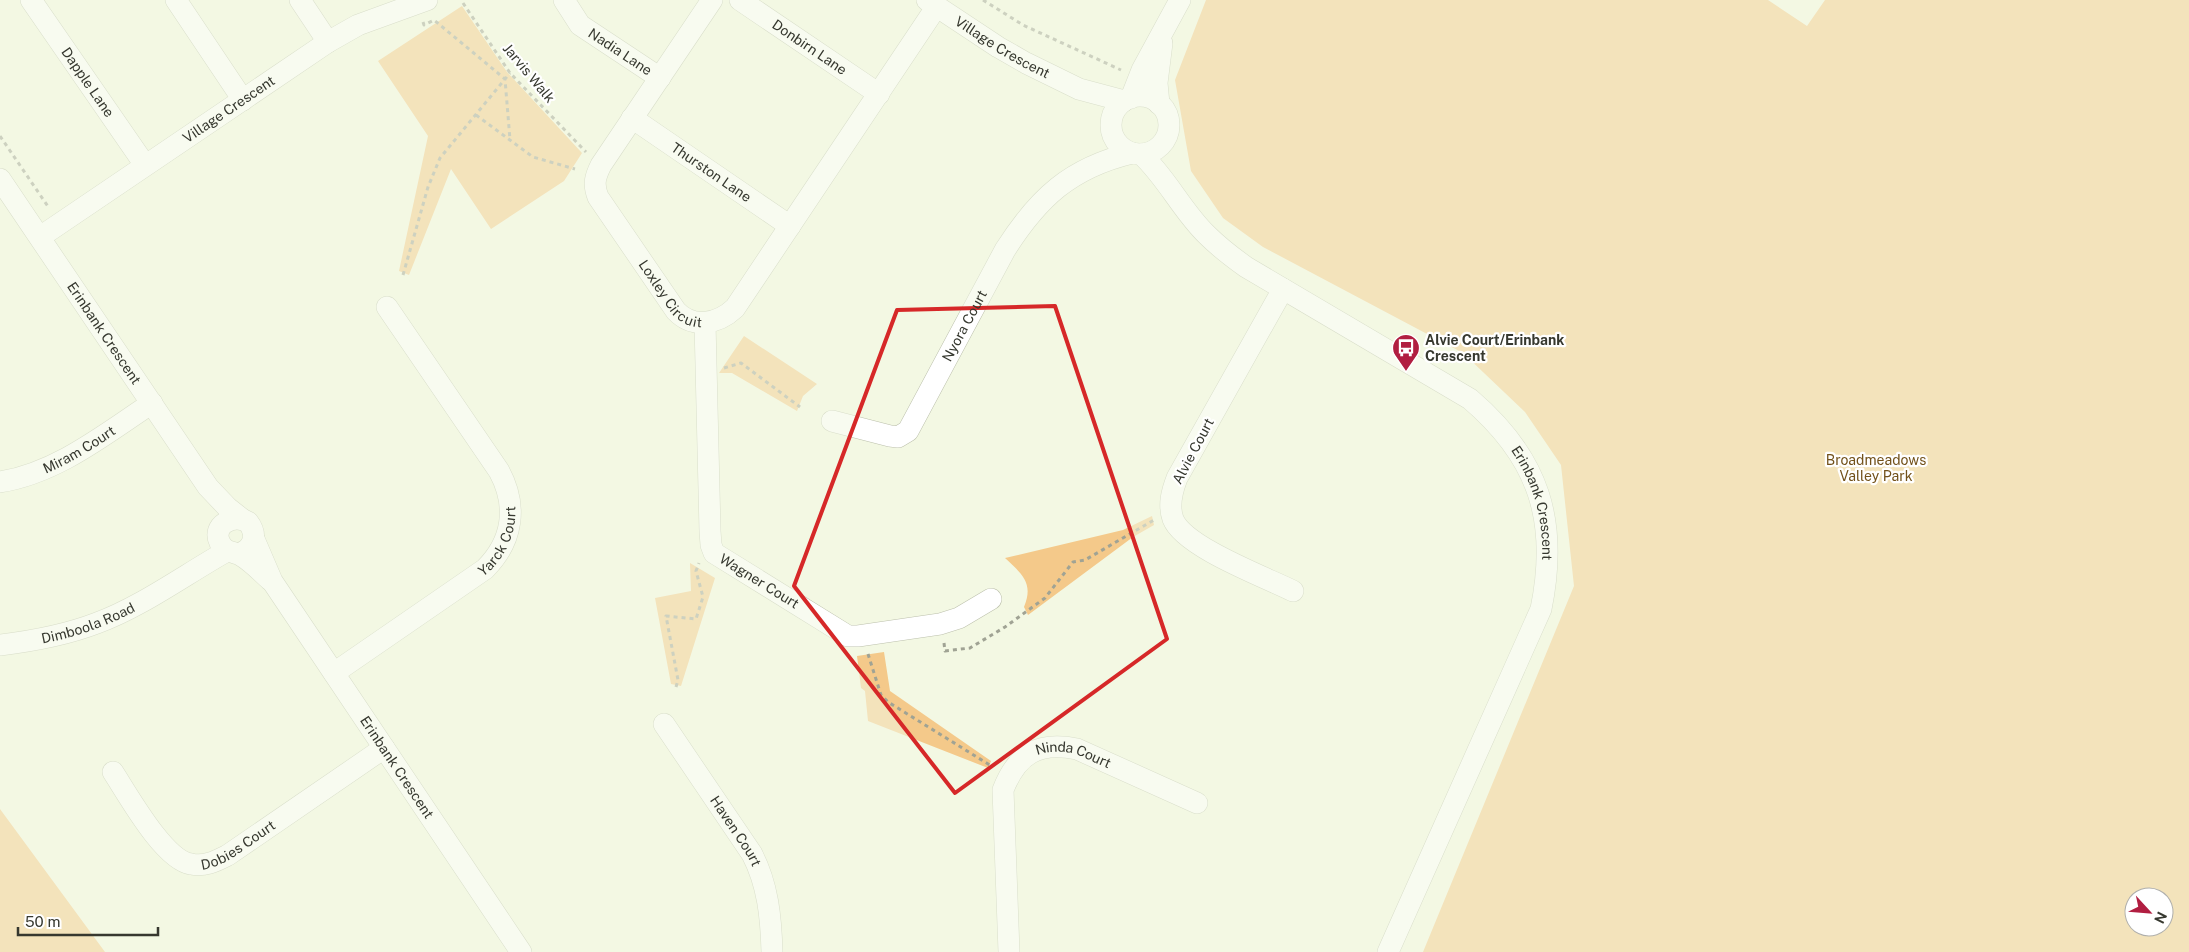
<svg xmlns="http://www.w3.org/2000/svg" width="2189" height="952" font-family="'Public Sans',sans-serif">
<rect width="100%" height="100%" fill="#f3f8e3"/>
<path fill="#f4c98a" fill-rule="evenodd" d="M1206 0H1768L1807 26 1825 0H2189V952H1423L1574 586 1561 465 1525 412 1463 353 1263 247 1223 218 1191 171 1175 80ZM2134 897H2164V927H2134Z
M462 6 507 72 582 153 564 181 491 229 451 169 409 275 399 271 428 136 378 61Z
M744 336 817 384 803 396 797 411 732 373H719Z
M1152 516 1154 525 1133 537 1028 615 1024 607C1034 583 1022 574 1005 558L1123 530Z
M690 563 715 578 681 686 671 684 655 598 691 591Z
M884 652 890 691 991 761 988 768 868 721 865 691 861 688 857 656Z
M0 809 105 952H0Z"/>
<g fill="none" stroke-linecap="round" stroke-linejoin="round">
<defs>
<g id="minor">
<path id="s1" d="M31 0 145 165"/>
<path d="M176 0 243 100"/>
<path d="M300 0 328 42"/>
<path id="s2" d="M564 0 580 25 660 78"/>
<path id="s3" d="M712 0 601 165C595 177 593 184 598 197L676 311C693 329 718 324 735 308L937 6"/>
<path id="s4" d="M740 0 879 94"/>
<path id="s5" d="M927 0 998 47 1026 63 1079 89 1124 101"/>
<circle cx="1140" cy="125" r="29"/>
<path d="M1131 98 1142 70 1180 0"/>
<path d="M1159 104 1157 83 1162 43"/>
<path id="s6" d="M632 118 790 226"/>
<path id="s7" d="M1141 154C1167 178 1182 211 1207 235 1219 247 1232 257 1246 267L1470 399C1539 458 1559 521 1541 609L1388 952"/>
<path id="s8" d="M0 179 208 487 228 508 242 519"/>
<path id="s9" d="M40 237 328 42 358 25 427 0"/>
<path d="M1283 289 1177 478C1172 491 1168 505 1173 519 1184 547 1265 577 1293 591"/>
<path id="s10" d="M705 323 710 531 711 545 714 553 848 636H858L940 624 959 618 991 599"/>
<path id="s11" d="M832 421 890 436 898 437 908 431 1005 250C1038 198 1070 168 1132 153"/>
<path id="s12" d="M0 482C57 473 105 434 152 403"/>
<path id="s13" d="M254 539 272 581 521 952"/>
<path d="M238 554C254 549 258 535 248 522 233 514 211 525 220 543 225 553 233 551 240 555 251 561 261 572 270 580"/>
<path id="s14" d="M0 645C33 641 66 635 97 623 141 607 186 574 227 551"/>
<path id="s15" d="M334 673 485 569C513 541 518 506 499 471L387 307"/>
<path id="s16" d="M664 724 752 854C768 885 771 917 772 952"/>
<path id="s17" d="M113 772C128 795 164 860 191 864 205 867 216 861 228 855L384 748"/>
<path id="s18" d="M1009 952 1003 790C1017 754 1038 741 1077 749L1197 803"/>
</g>
</defs>
<use href="#minor" stroke="#bcc0ac" stroke-width="22"/>
<path stroke="#a0a394" stroke-width="3" stroke-dasharray="4 4" stroke-linecap="butt" d="M983 0 1023 25 1121 70
M463 3 510 73 586 152
M423 22 424 25 434 20 505 79 510 140
M476 115 533 157 575 169
M0 136 49 208
M403 275 428 187 440 158 510 73
M724 368 741 363 800 407
M944 643 945 651 970 648 1005 627 1045 598 1073 562 1085 560 1154 520
M868 654 881 695 888 702 993 767
M676 687 678 680 666 616 696 619 703 597 696 571 699 563"/>
<use href="#minor" stroke="#fff" stroke-width="21"/>
</g>
<path d="M0 0H2189V952H0ZM1055 306 1167 639 955 793 794 586 897 310Z" fill="#f3f8e3" fill-opacity=".55" fill-rule="evenodd"/>
<path fill="none" stroke="#d62828" stroke-width="4" stroke-linejoin="round" d="M1055 306 1167 639 955 793 794 586 897 310Z"/>
<defs>
<symbol id="bus-pin" viewBox="-11 -11 22 30"><path d="M0 17L-7.5 6A9.5 9.5 0 1 1 7.5 6Z" fill="#b11e41" stroke="#fff"/><path d="M-5-6H5V4H4V6H2V4H-2V6H-4V4H-5ZM-3.5-4V0h7V-4ZM-3.5 1.2v1.5H-2V1.2ZM2 1.2v1.5H3.5V1.2Z" fill="#fff"/></symbol>
</defs>
<g fill-rule="evenodd">
<use href="#bus-pin" x="1390" y="332" width="32" height="43"/>
</g>
<g text-anchor="middle" dominant-baseline="central" stroke-width="4.5" stroke-linejoin="round" paint-order="stroke">
<g font-size="14" fill="#36382f" stroke="#fff">
<text stroke="none"><textPath href="#s5" startOffset="89">Village Crescent</textPath></text>
<text stroke="none"><textPath href="#s4" startOffset="84">Donbirn Lane</textPath></text>
<text stroke="none"><textPath href="#s2" startOffset="78">Nadia Lane</textPath></text>
<text transform="translate(529 73) rotate(50)">Jarvis Walk</text>
<text stroke="none"><textPath href="#s1" startOffset="100">Dapple Lane</textPath></text>
<text stroke="none"><textPath href="#s9" startOffset="228">Village Crescent</textPath></text>
<text stroke="none"><textPath href="#s6" startOffset="96">Thurston Lane</textPath></text>
<text stroke="none"><textPath href="#s3" startOffset="355">Loxley Circuit</textPath></text>
<text stroke="none"><textPath href="#s11" startOffset="199">Nyora Court</textPath></text>
<text stroke="none"><textPath href="#s8" startOffset="186">Erinbank Crescent</textPath></text>
<text stroke="none"><textPath href="#s12" startOffset="86">Miram Court</textPath></text>
<text transform="translate(1193 451) rotate(-62)">Alvie Court</text>
<text stroke="none"><textPath href="#s7" startOffset="541">Erinbank Crescent</textPath></text>
<text stroke="none"><textPath href="#s15" startOffset="215">Yarck Court</textPath></text>
<text stroke="none"><textPath href="#s10" startOffset="284">Wagner Court</textPath></text>
<text stroke="none"><textPath href="#s14" startOffset="91">Dimboola Road</textPath></text>
<text stroke="none"><textPath href="#s18" startOffset="254">Ninda Court</textPath></text>
<text stroke="none"><textPath href="#s13" startOffset="270">Erinbank Crescent</textPath></text>
<text stroke="none"><textPath href="#s16" startOffset="129">Haven Court</textPath></text>
<text stroke="none"><textPath href="#s17" startOffset="175">Dobies Court</textPath></text>
</g>
<g font-size="14" font-weight="bold" fill="#36382f" stroke="#fff" text-anchor="start">
<text x="1425" y="340">Alvie Court/Erinbank<tspan x="1425" dy="16">Crescent</tspan></text>
</g>
<g font-size="14" fill="#72511a" stroke="#fff">
<text x="1876" y="460">Broadmeadows<tspan x="1876" dy="16">Valley Park</tspan></text>
</g>
</g>
<g transform="translate(2149 912) rotate(116)"><circle r="24" fill="#ffffff" stroke="#afafac"/>
<path d="M0-4L9 19L0 12L-9 19Z" fill="#b11e41"/>
<text y="-8" font-size="14" font-weight="bold" text-anchor="middle" fill="#36382f">N</text>
</g>
<path d="M18 927v8h140v-8" fill="none" stroke="#36382f" stroke-width="2.5"/>
<text x="25" y="927" font-size="15" fill="#36382f" stroke="#ffffff" stroke-width="4" paint-order="stroke">50 m</text>
</svg>
